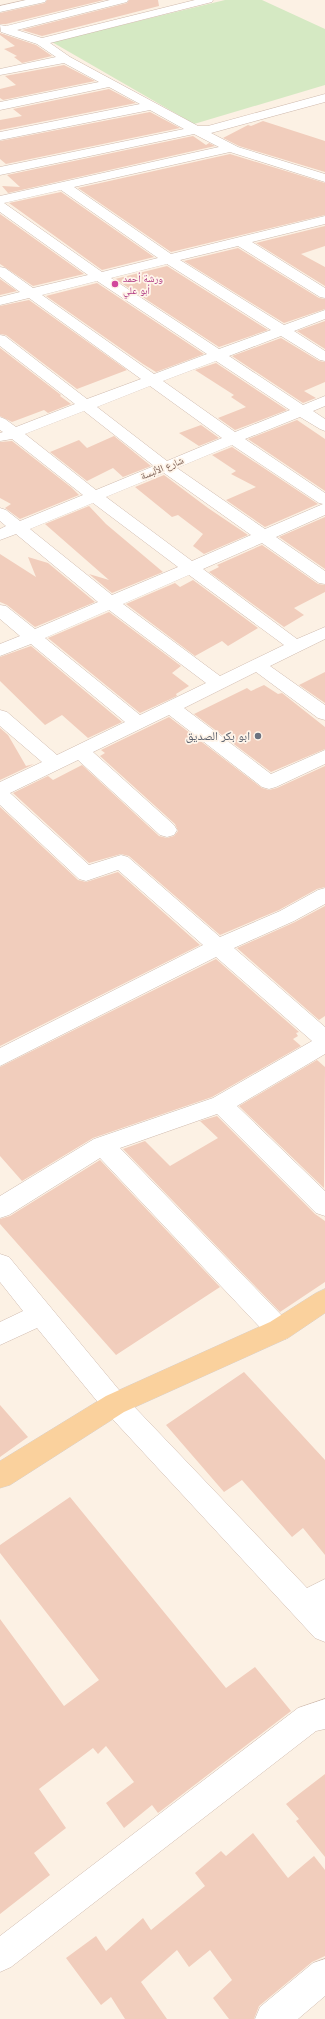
<svg xmlns="http://www.w3.org/2000/svg" width="325" height="2019" font-family="Arial,'Noto Naskh Arabic',sans-serif">
<rect width="100%" height="100%" fill="#fcf1e4"/>
<path fill="#d5e9c3" d="M225 0H262L325 29V85L194 124 52 42Z"/>
<path fill="#f1cdbc" d="M47 0H104L6 24H0V13L45 3Z
M129 0H158L159 6 42 36 22 30 127 3Z
M0 33 36 45 52 56 22 63 14 57 17 56 4 49 15 46 0 35Z
M64 65 95 81 3 100 0 98V89L16 85 5 76Z
M109 89 136 103 0 130V120L22 116 13 109Z
M150 112 180 128 6 164 0 159V141Z
M263 121 325 141V172L239 146 223 138 248 125 251 126Z
M193 136 206 145 209 143 215 146 8 193 2 186 20 187 7 175Z
M230 154 325 183V215L171 252 78 188Z
M61 192 154 257 102 270 9 203Z
M0 214 84 274 33 286 0 264Z
M325 226V246L301 254 325 267V286L256 243Z
M238 248 319 298 325 299V309L284 323 184 261Z
M167 266 268 330 219 347 115 279Z
M0 279 17 291 0 295Z
M97 283 204 354 156 372 143 364 46 296Z
M29 300 127 370 77 389 6 335 0 334V306Z
M325 321V349L297 331Z
M281 338 319 361 325 362V382L304 391 316 398 303 403 232 356Z
M0 348 61 395 60 396 71 404 48 413 44 410 12 422 0 416Z
M216 363 287 410 235 430 218 418 246 407 231 397 234 395 195 370Z
M297 420 325 439V491L248 439Z
M201 425 219 438 199 446 179 433Z
M114 436 151 466 123 477 113 468 87 481 50 452 79 440 87 448Z
M12 441 72 488 79 495 20 519 5 508 11 504 0 498V442Z
M232 447 318 504 265 527 226 500 256 487 231 474 236 471 212 455Z
M164 475 208 508 248 535 204 554 193 546 203 534 178 515 172 517 135 487Z
M89 506 106 524 163 572 112 593 89 574 109 580 45 524Z
M325 517V569L279 537Z
M262 545 318 584 325 585V592L294 608 304 615 284 627 209 572 219 567 217 565Z
M0 554 36 577 28 557 48 563 95 602 35 627 7 605 0 602Z
M193 580 258 628 228 646 222 641 195 656 126 604 175 583 180 587Z
M109 612 181 666 172 673 189 686 176 694 177 696 140 713 48 638Z
M31 646 122 722 88 738 62 715 45 725 0 681V657Z
M325 672V703L299 685Z
M264 685 278 694 282 693 325 727V749L271 772 194 714 247 688 251 691Z
M169 717 262 788 269 790 277 788 325 766V887L317 889 279 910 220 935 129 856 121 854 89 863 13 793 48 776 53 780 82 765 159 836 167 838 174 836 178 831 175 824 100 756 105 753 101 750Z
M0 728 8 735 26 766 34 764 0 780Z
M0 807 78 880 86 882 118 872 200 945 0 1046Z
M325 906V1016L319 1020 237 948 295 922Z
M216 959 299 1032 296 1033 298 1036 293 1039 301 1046 212 1097 93 1138 22 1181 0 1156V1067Z
M317 1060 325 1067 324 1188 239 1106Z
M217 1116 315 1214 325 1221V1282L280 1312 123 1149 145 1141 170 1166 218 1138 200 1121Z
M100 1160 220 1287 116 1355 0 1224V1219L10 1216Z
M244 1372 325 1460V1555L303 1528 292 1537 242 1480 224 1492 166 1425Z
M0 1405 28 1437 0 1457Z
M70 1497 226 1688 255 1667 291 1711 158 1813 152 1805 124 1828 106 1803 134 1782 106 1746 98 1754 93 1748 39 1789 66 1828 34 1853 50 1875 0 1914V1619L64 1706 99 1680 0 1553V1545Z
M325 1774V1857L296 1821 299 1819 286 1804Z
M253 1833 288 1878 314 1856 325 1870V1956L312 1962 259 2006 254 2019H229L213 1998 232 1980 210 1950 189 1967 177 1950 141 1982 167 2019H125L111 1997 101 2005 66 1958 96 1936 106 1951 143 1918 151 1930 205 1886 195 1873 221 1851 226 1856Z"/>
<g fill="none" stroke-linecap="round" stroke-linejoin="round">
<defs>
<path id="minor" d="M26 0H46L45 2 0 12V6Z
M110 0H128L127 2 17 30 42 38 195 0H213L212 2 50 43 70 57 198 126H208L325 94V102L211 133 238 147 325 174V182L230 152 74 187 171 254 325 216V224L252 242 325 288V298L320 297 238 246 180 260 284 325 325 310V319L294 331 325 351V361L320 360 281 336 229 356 303 405 325 396V406L313 411 325 419V431L320 429 300 417 245 439 325 493V515L276 537 325 571V584L319 583 262 543 203 569 297 639 325 627V639L270 666 325 705V720L318 718 256 672 184 708 271 774 325 750V764L276 787 269 789 262 787 169 715 93 752 174 825 177 830 174 835 167 837 160 835 78 760 10 793 89 865 121 855 128 857 220 937 280 911 318 890 325 888V904L294 921 234 948 325 1027V1054L237 1106 325 1191V1216L316 1213 217 1114 120 1148 288 1322 292 1330 288 1338 279 1341 270 1338 100 1158 9 1215 0 1218V1196L94 1139 213 1098 312 1041 216 957 0 1066V1048L203 945 118 870 86 881 79 879 0 805V782L42 762 0 726V710L7 712 57 755 125 722 31 644 0 656V644L20 636 0 619V605L6 606 35 629 98 602 16 534 0 540V529L6 526 0 521V508L6 510 20 521 83 495 12 439 0 441V433L3 432 0 430V417L5 419 16 427 75 404 0 346V335L5 336 87 399 141 379 29 298 0 305V297L20 292 0 277V267L5 268 33 288 88 275 0 212V196L219 147 194 134 0 175V167L184 129 150 110 0 140V132L140 104 109 87 0 110V102L99 82 64 63 0 75V69L56 57 37 44 1 32 0 25 6 26ZM61 190 158 258 102 272 4 203ZM167 264 271 330 219 349 111 278ZM97 281 207 354 154 374 42 295ZM216 361 290 410 235 432 163 381ZM150 386 222 438 167 461 97 407ZM84 411 154 466 96 490 25 434ZM232 445 319 503 323 504 265 529 177 468ZM164 473 251 535 192 561 106 497ZM93 503 178 567 112 595 30 529ZM189 575 284 645 220 676 123 604ZM109 610 206 683 140 715 45 638Z
M0 1254 9 1257 124 1396 307 1588 325 1579V1642L315 1638 106 1412 37 1328 0 1345V1322L23 1311 0 1282Z
M325 1699V1729L316 1731 11 1967 0 1972V1936L298 1708Z
M325 1959V1996L298 2019H255L260 2007 313 1963Z"/>
<path id="major" d="M325 1289V1313L288 1338 124 1412 10 1485 0 1488V1461L106 1396 270 1322 316 1293Z"/>
</defs>
<use href="#minor" stroke="#cfbaae" stroke-width="1"/>
<use href="#major" stroke="#d8d0cc" stroke-width="1"/>
<use href="#minor" fill="#fff" fill-rule="evenodd"/>
<use href="#major" fill="#fad19d" fill-rule="evenodd"/>
</g>
<circle fill="#d1479c" stroke="#fff5ea" stroke-width="1.5" cx="115" cy="284" r="4"/>
<circle fill="#6b7280" stroke="#fff5ea" stroke-width="1.5" cx="258" cy="736" r="4"/>
<g text-anchor="middle" dominant-baseline="central" stroke-width="3.5" stroke-linejoin="round" paint-order="stroke">
<g font-size="10" fill="#b23c85" stroke="#fff5ea" text-anchor="start">
<text x="123" y="278">ورشة أحمد<tspan x="123" dy="12">أبو علي</tspan></text>
</g>
<g font-size="10" fill="#74564a" stroke="#fff5ea">
<text transform="translate(162 468) rotate(-22)">شارع الألبسة</text>
</g>
<g font-size="12" fill="#5b616d" stroke="#fff5ea" text-anchor="end">
<text x="250" y="736">ابو بكر الصديق</text>
</g>
</g>
</svg>
